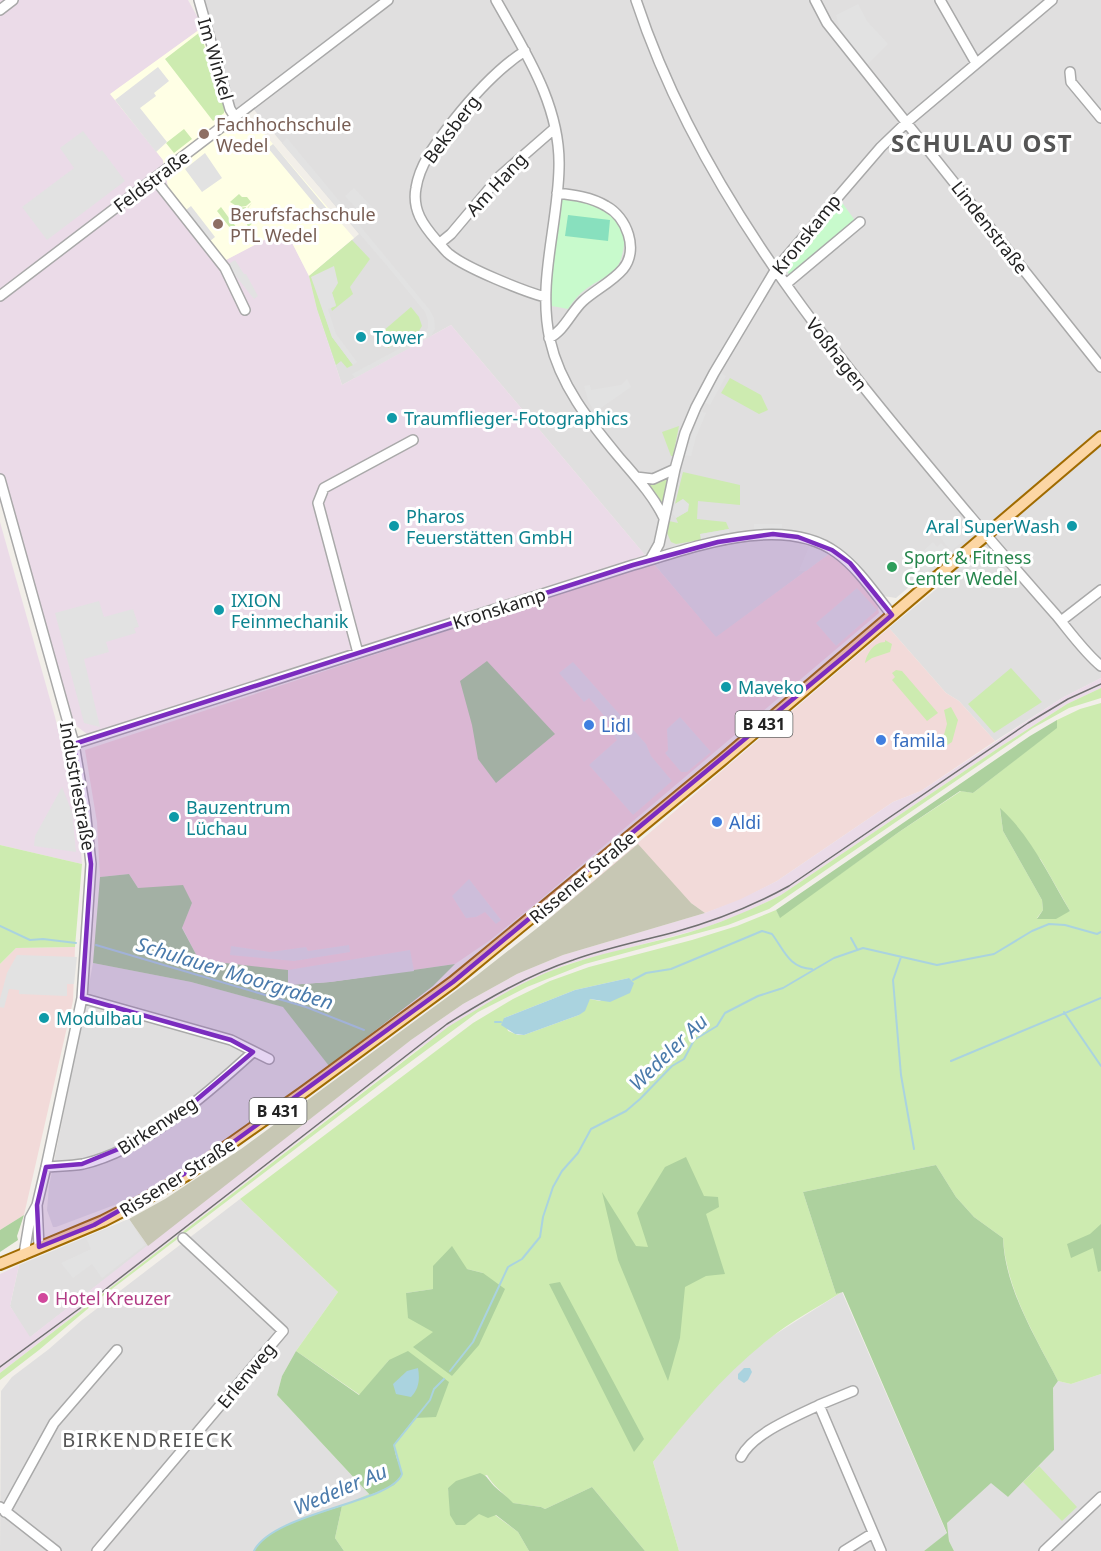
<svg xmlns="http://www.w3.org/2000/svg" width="1101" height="1551" font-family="'Noto Sans',sans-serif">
<rect width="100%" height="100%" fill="#f2efe9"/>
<path fill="#e0dfdf" d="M196 0H1101V678L1062 698 995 741 959 701 946 693 889 628 940 586 928 571 896 598 883 596 848 556 832 546 803 535 775 530 699 543 645 555 451 325 342 385 317 309 309 276 359 234 250 105 232 118Z
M768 538 787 539 830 553 716 638 653 563 691 551 739 541Z
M93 963 191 982 284 1007 329 1066 220 1148 157 1189 56 1227H53L47 1210 49 1186 85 1007Z
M240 1199 338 1292 296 1351 282 1376 277 1395 370 1495 284 1526 255 1548 254 1551H0L1 1391 12 1377 49 1349 82 1320Z
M129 1219 148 1246 29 1338 10 1306 19 1265Z
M842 1292 947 1534 924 1551H679L653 1462 701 1402 739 1363 771 1337Z
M1101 1374V1551H954L949 1541 947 1523 991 1482 1008 1497 1054 1450 1053 1388 1058 1381 1071 1384Z"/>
<path fill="#f2dad9" d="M830 553 847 567 877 603 879 613 535 904 489 941 455 964 330 982 288 971 199 960 182 927 192 903 138 888 129 874 100 877 97 822 85 750 653 563 716 637Z
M889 628 946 693 959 701 995 741 921 791 893 802 777 881 741 900 705 913 691 903 558 927 550 918Z
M75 947 73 1001 24 1215 0 1230V964L16 948Z"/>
<path fill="#ebdbe8" d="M0 0H188L203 27 111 94 163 160 168 187 224 261 285 229 309 276 317 309 342 385 451 325 645 555 87 734 75 725 0 501Z
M0 522 55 717 78 813 82 864 0 845Z
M1101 678V688L1067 704 1003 745 781 895 744 913 704 928 568 964 525 983 418 1049 0 1373V1274L19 1265 10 1306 30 1337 411 1040 463 1004 517 974 563 955 705 913 741 899 777 881 893 802 921 791 1062 698Z"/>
<path fill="#ffffe5" d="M203 27 230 117 242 108 354 238 309 276 285 229 224 261 168 187 163 160 110 94Z"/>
<path fill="#c7c7b4" d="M638 844 691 903 705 913 563 955 517 974 463 1004 411 1040 148 1246 129 1219 165 1199 241 1149 476 976 550 918Z"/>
<path fill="#cdebb0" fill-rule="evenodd" d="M200 32 224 107V113L213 121 165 59Z
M184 129 192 139 174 153 166 143Z
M239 194 242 197H247L251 202 246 206 233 208 235 205 230 202Z
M252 203 248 208 259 218 248 227 247 224 249 222 246 219 243 220 248 207Z
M221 207 229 218 233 215 230 210 231 209 246 207 242 218 234 224 238 230 234 233 217 211Z
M352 240 370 259 350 287 353 294 332 311 331 308 336 305 332 293 312 277 332 337 353 365 347 368 341 361 336 365 317 309 309 276Z
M411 307 419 317 422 326 419 331 388 348 382 336V332Z
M730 378 761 395 768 410 759 414 721 393Z
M679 426 673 456H671L662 432Z
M683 472 740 485V505L698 501 697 519 726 522 729 529 701 534V540L676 544 671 542 667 533 669 521 678 523 676 518 688 511 683 499 675 504Z
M665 478 670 482 663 507 649 487 650 482Z
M885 640 892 644 890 652 872 658 865 663C867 653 874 642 885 642Z
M1011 668 1042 702 994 733 968 704Z
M896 670 902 671 938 713 927 721 892 680 895 677 892 673Z
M1101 688V698L1069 708 1033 728 769 909 728 925 585 964 527 987 478 1012 382 1083 104 1295 39 1350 0 1380V1373L448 1027C487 1003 526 978 570 964 614 949 662 942 706 927 732 918 757 907 781 895L1003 745 1067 704Z
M1101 703V1374L1071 1384 1058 1381C1035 1336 1006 1289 1003 1238L974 1217 956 1197 936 1165 803 1192 836 1294 842 1292C818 1307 791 1321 769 1339 724 1374 689 1417 653 1462L679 1551H645L592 1487 545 1509 541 1507 512 1503C504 1493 494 1487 487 1475L448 1488 450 1502 479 1514 495 1515 518 1532 529 1551H344L335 1538 342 1506 398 1481C403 1465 395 1461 394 1445L415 1418 389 1360 360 1395 296 1351 338 1292 240 1199 473 1023 513 999 550 981 589 967 692 940 737 926 776 910 780 917 899 832 961 791 973 793 1056 728 1057 720 1080 709ZM1000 809 1041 860 1070 911 1037 918 1043 910 1042 900 1003 831ZM629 978 600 1001 590 999 579 1015 524 1035H518L508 1031 504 1018 575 990ZM467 1269 483 1273 452 1376 434 1332 406 1293 433 1289Z
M951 707 958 720 952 742 946 746 942 742 947 724 944 710Z
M0 845 82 864 75 947 16 948 0 964Z
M1039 1466 1077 1507 1062 1521 1023 1482Z"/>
<path fill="#add19e" d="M487 661 555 734 496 783 478 759 472 725 460 681Z
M1057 720V728L973 793 960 791 899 832 780 918 776 910 1030 736Z
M1000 808C1031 836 1049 876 1070 911L1056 919H1037L1043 910 1042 900 1003 831Z
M129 874 138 888 183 885 192 903 182 928 199 960 288 970V985L330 982 455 964 433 986 329 1066 283 1007 191 982 93 963 100 877Z
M686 1157 704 1196 718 1197 719 1207 706 1214 725 1274 706 1276 685 1287 680 1338 668 1381 618 1260 602 1192 636 1246 648 1247 637 1213 665 1167Z
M936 1165 956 1197 974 1217 1003 1238C1005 1289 1035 1336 1058 1381L1053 1388 1054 1450 1008 1497 991 1483 947 1523 949 1541 954 1551H924L947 1533 843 1292 836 1294 803 1192Z
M24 1215 17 1236 18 1240 0 1252V1230Z
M1101 1224V1271L1098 1272 1093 1248 1071 1258 1067 1244 1090 1234Z
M452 1246 467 1269 483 1273 505 1289 479 1345 452 1376 413 1347 433 1332 408 1318 406 1293 433 1289V1266Z
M560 1282 644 1439 634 1452 549 1284Z
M296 1351 359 1395 389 1360 408 1351 449 1382 436 1417 415 1418 395 1443C393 1454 400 1464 402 1474L394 1485 370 1495 277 1395 282 1376Z
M480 1473C488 1476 488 1480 494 1486 500 1492 507 1496 513 1503L541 1507 545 1509 592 1487 645 1551H529L518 1532 496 1515 488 1518 479 1514 465 1525H456L450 1515 448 1488 456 1481Z
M342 1506 335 1538 344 1551H254C267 1526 317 1514 342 1506Z"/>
<path fill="#c8facc" d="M561 197C587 200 626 213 624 245 623 252 621 262 617 267 609 277 596 281 586 289 579 294 573 301 568 309L552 306 549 300Z
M841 201 856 222 790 280 786 264Z"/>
<path fill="#88e0be" d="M568 215 610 220 608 241 565 236Z"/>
<path fill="#e2e2e2" d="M858 4 867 21 888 44 867 65 842 36 836 15Z
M158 67 169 81 154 93 156 96 140 108 167 142 156 152 115 100Z
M83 131 99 152 102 150 125 181 47 240 22 207 74 168 60 148Z
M287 138 429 309 434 318 435 329 431 336 355 378 352 374 423 336 428 328V320L425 312 389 268 282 143Z
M273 144 328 210 323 214 268 148Z
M205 153 222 178 202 192 185 169Z
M354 188 375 210 365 218 345 196Z
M191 206 215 237 210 241 186 210Z
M235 260 244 274H246L258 296 254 299 227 265Z
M334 266 338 283 332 293 336 306 328 309 336 334 357 362 353 365 332 337 311 277Z
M721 373 726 376 710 405 704 402Z
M627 379 631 387 595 412 588 401 584 386 590 385 591 390 621 385Z
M700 411 706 413 696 437 691 456 685 455Z
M683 499 689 504 688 511 676 518 673 514 675 504Z
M958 522 969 536 951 551 940 537Z
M754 524H782V530H754Z
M729 529 730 535 701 540 700 534Z
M933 542 937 547 941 543 949 552 925 573 917 563 921 560 918 556Z
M810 545 830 553 806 571H799Z
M857 588 877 610 836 646 816 623Z
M99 601 104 617 133 609 139 627 134 628 136 633 106 642 109 652 84 659 100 727 84 723 55 613Z
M573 662 646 744 651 756 672 781 633 815 589 765 617 740 614 736 618 732 589 698 584 702 559 673Z
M680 717 711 752 687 772H681L665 753 668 750 667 729Z
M62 787 72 812 76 852 34 846 35 836Z
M469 879 501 920 496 924 485 912 476 917 466 918 452 896Z
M349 945 350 952 294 961 230 955 231 946 270 952 306 947 308 951Z
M410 950 414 971 330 982 288 985V970Z
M17 955 77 957 74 984H67V996L19 994V990L9 989 4 1008 0 1007V999L7 973Z
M129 1219 145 1245 102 1278 92 1264 73 1278 61 1263 91 1249 86 1238Z"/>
<path fill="#aad3df" d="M629 978 634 983 630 993 610 1002 590 999 585 1011 579 1015 524 1035 515 1034 501 1025 504 1018 575 990Z
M418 1368C420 1379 419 1389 411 1397L396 1394 393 1384 407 1371Z
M744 1368H750L752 1372 748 1380 744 1383 738 1379V1374Z"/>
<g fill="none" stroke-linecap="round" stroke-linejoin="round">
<path stroke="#aad3df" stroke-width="2" d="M0 926 30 940 43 939 76 943
M851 938 857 949
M96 945 306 1007 364 1030
M901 957 893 980 901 1075 914 1149
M633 980 646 973 671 969 762 931 772 934C784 950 789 968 812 969
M1064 1012 1101 1066
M495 1022H501
M951 1061 1101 998
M450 1371 473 1342 508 1267 522 1259 540 1237 543 1217 553 1187 562 1171 578 1153 591 1129 626 1111 640 1099 672 1066 684 1059 694 1040 717 1026 725 1013 758 996 783 988 834 958 863 948 937 965 994 954 1032 931 1049 924 1065 925 1097 934 1101 932
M254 1551C273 1512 392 1503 402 1474L394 1445 430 1400 434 1389 444 1379"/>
<defs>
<path id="minor" d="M199 0 230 109 235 117
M496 0C525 52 561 106 559 168 558 225 537 283 550 340 560 385 589 421 618 456 635 476 653 495 664 518
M636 0C701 198 838 358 970 516 998 549 1027 582 1056 615 1070 632 1085 653 1101 666
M815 0 827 23 1101 367
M940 0 976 63
M0 10 13 0
M525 51C498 68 473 96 453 121 438 141 420 162 416 188 412 210 423 225 437 241 441 245 445 251 449 254 466 268 523 291 545 297
M1070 72 1071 82 1101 118
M154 178 225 268 245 310
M440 243 451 234 500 176 555 128
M786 284 860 222
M0 296 388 0
M549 338C564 331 571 312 583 301 595 290 612 282 623 269 639 250 627 217 606 206 591 197 574 195 557 193
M636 477 653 479 675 469
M0 479 74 744 85 809 91 864 82 998 46 1167 37 1205 30 1218 24 1254
M650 560 659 544 675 469 685 433 696 407 714 373 776 269 881 147 907 122 1052 0
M1061 621 1101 590
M358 653 318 503 324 488 413 440
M74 744 633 565C692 548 782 513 837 553 859 569 875 594 892 615
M82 998 231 1040 269 1059
M46 1167C58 1166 71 1166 83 1164 144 1150 208 1093 253 1052
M37 1205 39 1247
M819 1405 853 1391
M741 1457C753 1433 795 1417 819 1405L881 1551
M0 1507 56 1551
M5 1512 54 1423 117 1350
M97 1551 283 1331 183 1238
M844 1551 873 1533
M1044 1551 1101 1497"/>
<path id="major" d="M0 1264 103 1221 142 1201 185 1176 305 1091 453 982 721 761 1101 437"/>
</defs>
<use href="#minor" stroke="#a9a9a9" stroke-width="12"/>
<use href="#major" stroke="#a06b00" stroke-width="14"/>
<use href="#minor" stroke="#fff" stroke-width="9"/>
<use href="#major" stroke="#fcd6a4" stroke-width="10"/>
<path stroke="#707070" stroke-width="1.5" d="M0 1367 102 1292 447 1024C487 999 528 975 573 960 606 948 641 941 675 932 715 921 753 906 789 886L1028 723 1068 699 1101 684"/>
</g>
<path fill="#7b2cbf" fill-opacity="0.2" stroke="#7b2cbf" stroke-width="4.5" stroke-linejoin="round" d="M773 534 798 537 832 550 850 563 892 615 847 654 453 982 210 1159 94 1225 39 1247 37 1205 46 1167 82 1164 138 1141 188 1107 253 1052 231 1040 82 998 91 864 74 744 633 565 718 542Z"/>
<g fill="#8d6e63" stroke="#fff" stroke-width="2">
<circle cx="204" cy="134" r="6"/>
<circle cx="218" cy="224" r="6"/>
</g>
<g fill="#0f9aa8" stroke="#fff" stroke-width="2">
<circle cx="361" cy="337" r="6"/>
<circle cx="392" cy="418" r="6"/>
<circle cx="394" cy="526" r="6"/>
<circle cx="1072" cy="526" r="6"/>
<circle cx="219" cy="610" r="6"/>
<circle cx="726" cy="687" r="6"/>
<circle cx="174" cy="817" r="6"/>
<circle cx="44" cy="1018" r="6"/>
</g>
<circle fill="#2e9e5b" stroke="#fff" stroke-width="2" cx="892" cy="567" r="6"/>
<g fill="#3f7fe0" stroke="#fff" stroke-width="2">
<circle cx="589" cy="725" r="6"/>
<circle cx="881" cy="740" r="6"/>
<circle cx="717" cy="822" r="6"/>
</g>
<circle fill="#d1479c" stroke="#fff" stroke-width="2" cx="43" cy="1298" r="6"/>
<g text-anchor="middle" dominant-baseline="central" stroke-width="6" stroke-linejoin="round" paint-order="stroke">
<g fill="#fff" stroke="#646464" stroke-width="1.5">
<rect x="735.5" y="711" width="57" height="26" rx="4.5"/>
<rect x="249.5" y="1098" width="57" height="26" rx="4.5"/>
</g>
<g font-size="16" font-weight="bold" fill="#222">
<text x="764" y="724">B 431</text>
<text x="278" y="1111">B 431</text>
</g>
<g font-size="18" fill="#222" stroke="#fff">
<text transform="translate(216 59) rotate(74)">Im Winkel</text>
<text transform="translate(451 129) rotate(-53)">Beksberg</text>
<text transform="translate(151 181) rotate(-37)">Feldstraße</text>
<text transform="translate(496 184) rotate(-47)">Am Hang</text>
<text transform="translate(990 227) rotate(52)">Lindenstraße</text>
<text transform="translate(806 234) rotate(-51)">Kronskamp</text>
<text transform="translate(837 354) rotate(52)">Voßhagen</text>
<text transform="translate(499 608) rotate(-18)">Kronskamp</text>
<text transform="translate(78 786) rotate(80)">Industriestraße</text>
<text transform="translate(582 877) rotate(-40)">Rissener Straße</text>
<text transform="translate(157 1125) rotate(-33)">Birkenweg</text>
<text transform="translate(177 1177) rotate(-32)">Rissener Straße</text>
<text transform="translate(246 1375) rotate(-50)">Erlenweg</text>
</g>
<g font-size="18" fill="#785e54" stroke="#fff" text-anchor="start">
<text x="216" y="124">Fachhochschule<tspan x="216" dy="21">Wedel</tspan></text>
<text x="230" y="214">Berufsfachschule<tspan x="230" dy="21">PTL Wedel</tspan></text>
</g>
<g font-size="18" fill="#0d838f" stroke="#fff" text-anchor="start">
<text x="373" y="337">Tower</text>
<text x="404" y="418">Traumflieger-Fotographics</text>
<text x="406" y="516">Pharos<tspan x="406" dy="21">Feuerstätten GmbH</tspan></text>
<text x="1060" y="526" text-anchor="end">Aral SuperWash</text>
<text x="231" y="600">IXION<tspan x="231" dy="21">Feinmechanik</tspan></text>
<text x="738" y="687">Maveko</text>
<text x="186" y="807">Bauzentrum<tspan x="186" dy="21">Lüchau</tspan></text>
<text x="56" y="1018">Modulbau</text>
</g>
<g font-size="18" fill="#27864d" stroke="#fff" text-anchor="start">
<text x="904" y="557">Sport &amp; Fitness<tspan x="904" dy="21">Center Wedel</tspan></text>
</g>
<g font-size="18" fill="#366cbe" stroke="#fff" text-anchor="start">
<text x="601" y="725">Lidl</text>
<text x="893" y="740">famila</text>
<text x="729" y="822">Aldi</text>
</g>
<g font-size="18" fill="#b23c85" stroke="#fff" text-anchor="start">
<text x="55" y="1298">Hotel Kreuzer</text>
</g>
<g font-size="20" font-style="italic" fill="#4a7aab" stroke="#fff">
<text transform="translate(235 973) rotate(17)">Schulauer Moorgraben</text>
<text transform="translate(668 1052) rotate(-44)">Wedeler Au</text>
<text transform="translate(340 1489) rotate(-23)">Wedeler Au</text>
</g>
<g font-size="20" letter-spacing="1.5" fill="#555" stroke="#fff">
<text x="148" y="1439">BIRKENDREIECK</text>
</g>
<g font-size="24" font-weight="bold" letter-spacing="1.5" fill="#555" stroke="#fff">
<text x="982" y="142">SCHULAU OST</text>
</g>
</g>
</svg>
